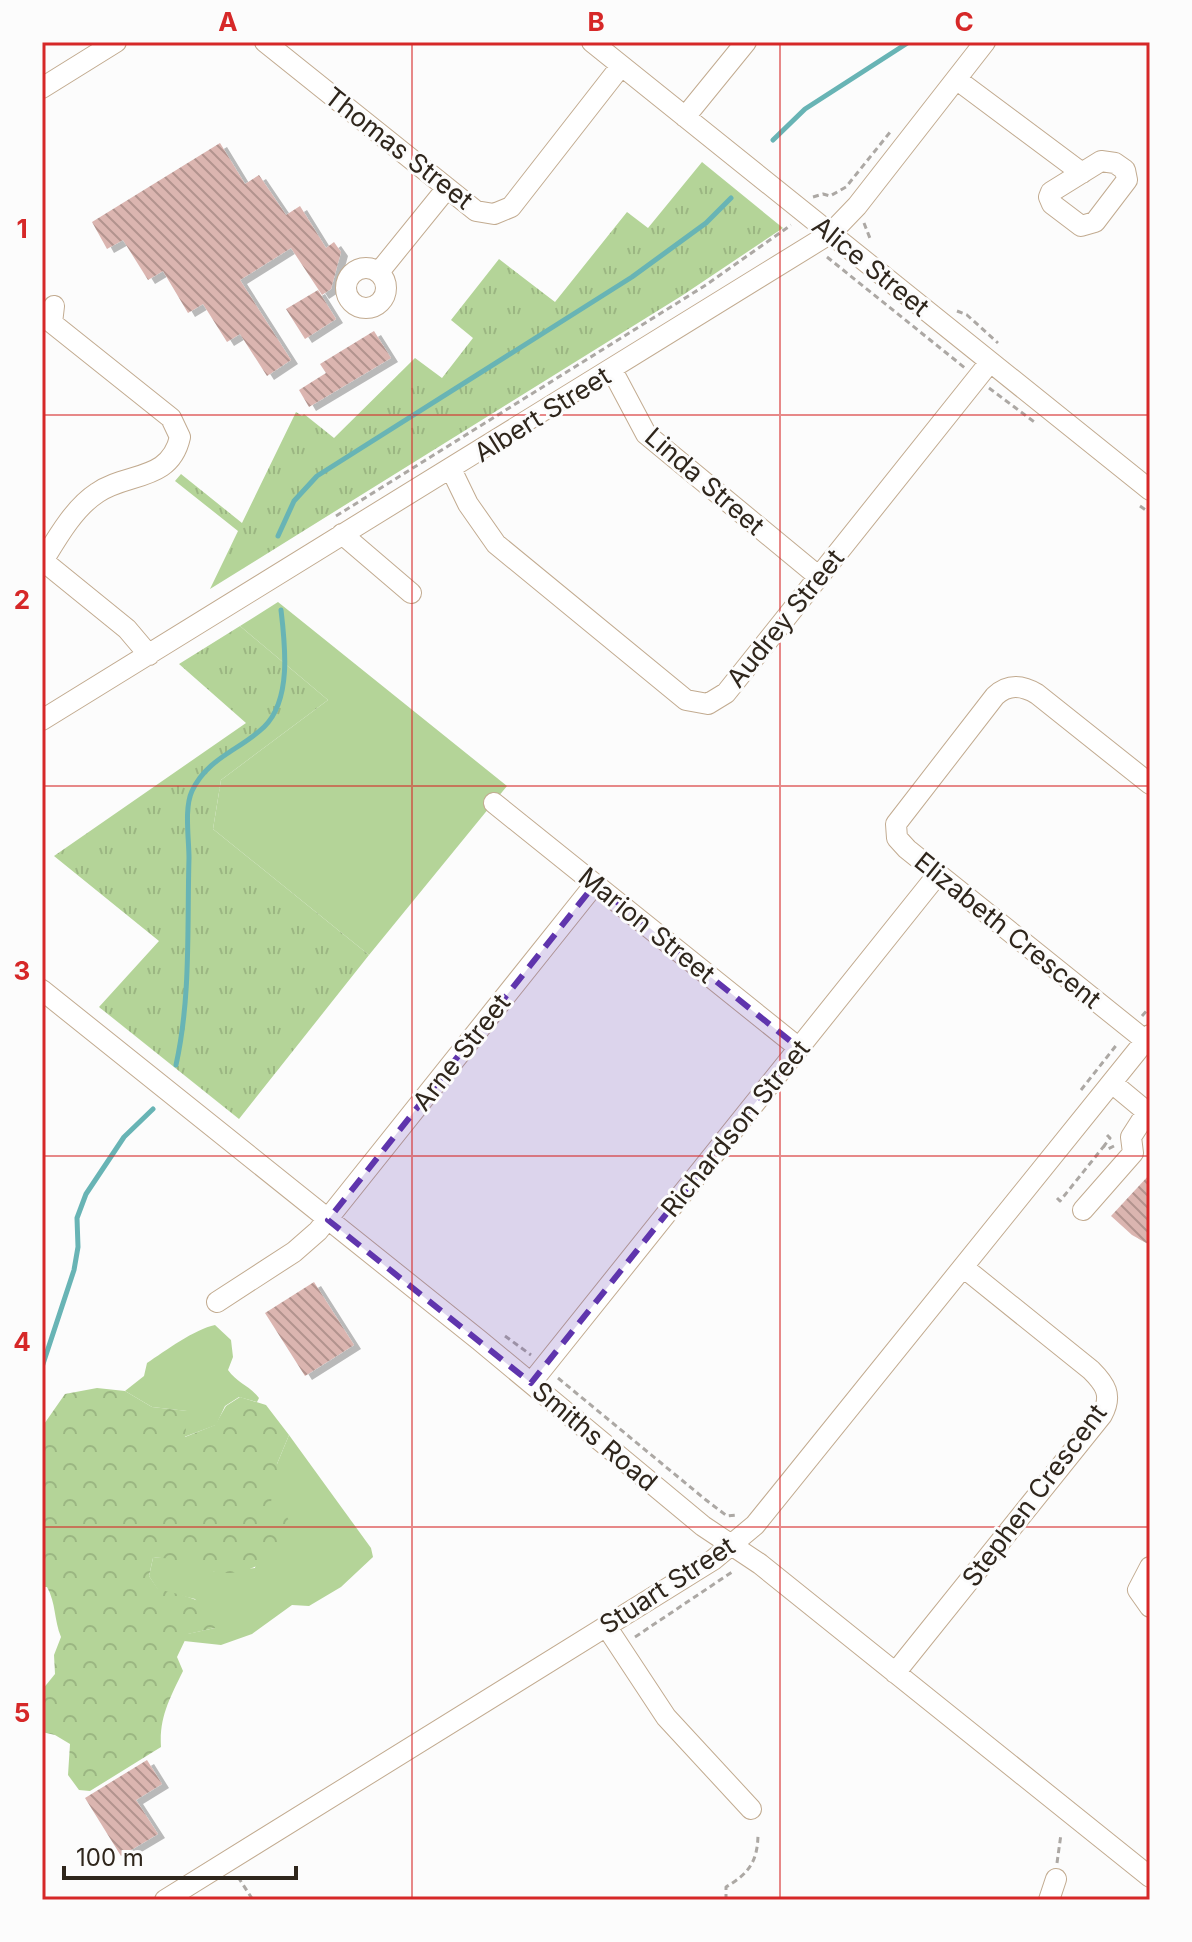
<svg xmlns="http://www.w3.org/2000/svg" width="1192" height="1942" font-family="Inter,sans-serif">
<defs>
<pattern id="forest-crowns" width="20" height="18" patternUnits="userSpaceOnUse" patternTransform="scale(2)"><rect width="20" height="18" fill="#b4d498"/><path d="M2 6a3 3 0 1 1 6 0M12 15a3 3 0 1 1 6 0" fill="none" stroke="#9bb682"/></pattern>
<pattern id="park-tufts" width="24" height="20" patternUnits="userSpaceOnUse" patternTransform="scale(2)"><rect width="24" height="20" fill="#b4d498"/><path d="M3 7l-1-3M5 7V3M7 7l1-3M15 17l-1-3M17 17v-4M19 17l1-3" fill="none" stroke="#9bb682"/></pattern>
<pattern id="building-back-hatch" width="6" height="6" patternUnits="userSpaceOnUse" patternTransform="scale(2)"><rect width="6" height="6" fill="#dbb5b0"/><path d="M-1 5l2 2M0 0l6 6M5-1l2 2" fill="none" stroke="#b2938e"/></pattern>
<filter id="shadow"><feDropShadow dx="7" dy="4" stdDeviation="0" flood-color="#0004"/></filter>
</defs>
<rect width="100%" height="100%" fill="#fcfcfc"/>
<path fill="#b4d498" d="M278 602 507 786 369 955 213 829 221 780 328 700 240 626Z
M215 1325 231 1340 233 1357 228 1370C237 1383 249 1385 259 1398L257 1402 239 1397 225 1406 216 1425 184 1437 187 1411 152 1407 125 1391 144 1376 147 1363C165 1351 195 1329 215 1325Z
M289 1435 371 1548 373 1557 341 1587 309 1606 292 1605 252 1634 221 1645 184 1641 187 1634 215 1628 195 1599 158 1590 149 1576 153 1558 170 1557 216 1572 255 1568 277 1464Z"/>
<path fill="url(#forest-crowns)" d="M97 1388 125 1391 152 1407 188 1411 185 1437 215 1425 226 1406 240 1397 266 1405 289 1435 277 1464 286 1476 273 1488 270 1510 284 1511 294 1530C277 1557 250 1578 215 1572 193 1568 176 1556 153 1558L149 1576 158 1589C180 1595 205 1598 219 1617L215 1628 188 1634 177 1657 183 1671C170 1698 159 1717 161 1747L90 1791 79 1790 68 1775 70 1744 55 1735 42 1732V1690L55 1674 54 1655 61 1637C54 1620 56 1603 47 1587H42V1427L65 1394Z"/>
<path fill="url(#park-tufts)" d="M702 162 783 228 683 295 210 589 238 531 175 481 181 474 242 523 296 412 302 416 304 414 334 438 415 358 442 378 473 338 451 320 499 259 555 302 627 212 648 228Z
M240 626 328 700 221 780 213 829 369 955 239 1119 99 1007 159 941 54 856 246 723 179 664Z"/>
<g fill="none" stroke-linecap="round" stroke-linejoin="round">
<path stroke="#68b4b5" stroke-width="5" d="M773 140 805 109 909 42
M278 536 294 501 317 476 632 277 706 223 731 198
M176 1065C191 997 187 927 189 858 189 839 184 808 192 791 207 758 240 750 264 727 292 700 285 644 281 610
M42 1367 74 1270 78 1247 77 1218 86 1194 124 1137 153 1109"/>
</g>
<path fill="url(#building-back-hatch)" filter="url(#shadow)" d="M220 143 245 184 259 175 286 215 300 206 326 248 334 242 341 252 331 289 322 295 291 248 240 280 291 360 267 376 240 334 227 342 203 304 188 313 163 271 148 280 123 240 107 249 92 222Z
M318 290 336 319 305 339 286 309Z
M374 331 391 358 309 407 299 390 326 373 320 364Z
M1150 1174V1245L1132 1235 1111 1216Z
M314 1282 354 1345 305 1376 265 1313Z
M147 1760 162 1784 136 1800 158 1834 121 1856 85 1798Z"/>
<g fill="none" stroke-linecap="round" stroke-linejoin="round">
<defs>
<path id="minor" d="M265 42 476 211 494 214 511 207 621 66
M592 42 1150 490
M956 79 1082 173
M42 88 116 42
M685 117 746 42
M1101 161 1115 163 1125 170 1127 180 1095 222 1081 226 1052 204 1049 197 1051 192Z
M346 288a20 20 0 1 1 40 0a20 20 0 1 1-40 0Z
M379 272 447 188
M612 370 646 434 818 576
M451 469 468 504 496 544 686 700 708 704 726 693 990 362
M342 534 411 593
M42 560 127 629 149 655
M43 561C57 538 74 508 97 493 127 472 170 482 180 437L171 418 52 323 54 306
M42 720 831 233 857 206 985 42
M494 803 799 1048
M42 990 479 1340 703 1526 760 1564 1150 1877
M1146 1041 907 849 897 838 896 824 995 696C1008 684 1022 685 1037 694L1150 784
M1112 1083 1147 1112 1150 1109
M1083 1210 1133 1153 1131 1137 1147 1112
M217 1302 294 1252 318 1231 595 884
M531 1383 938 874
M1150 1567 1138 1590 1150 1607
M606 1626 666 1717 751 1809
M895 1673 1102 1415C1113 1395 1105 1384 1091 1370L963 1267
M165 1900 713 1560 755 1525 1150 1035
M1049 1900 1056 1879"/>
</defs>
<use href="#minor" stroke="#c2ab90" stroke-width="22"/>
<path stroke="#aca8a4" stroke-width="3" stroke-dasharray="6 4" stroke-linecap="butt" d="M813 197 823 194 830 196 846 187 891 131
M864 223 871 241
M827 257 965 368
M957 311 967 315 998 343
M989 388 1037 424
M1140 506 1150 513
M336 516 706 285 791 225
M1142 1016 1150 1007
M1081 1090 1118 1043
M1107 1135 1110 1138 1104 1146 1108 1149 1114 1146
M1057 1198 1060 1201 1104 1146
M505 1336 531 1355
M558 1378 706 1500 727 1516 737 1515
M635 1637 732 1572
M1057 1863 1061 1834
M238 1877 253 1900
M726 1900V1887C750 1873 758 1860 758 1833"/>
<use href="#minor" stroke="#fff" stroke-width="20"/>
</g>
<path fill="#5f35ad" fill-opacity="0.2" stroke="#5f35ad" stroke-width="6" stroke-dasharray="16 10" stroke-linejoin="round" d="M595 884 799 1048 531 1383 328 1220Z"/>
<path fill="none" stroke="#d62828" stroke-width="2" stroke-opacity="0.55" d="M412 42V1900M780 42V1900M42 415H1150M42 786H1150M42 1156H1150M42 1527H1150"/>
<g text-anchor="middle" dominant-baseline="central" stroke-width="6" stroke-linejoin="round" paint-order="stroke">
<g font-size="26" fill="#2f261c" stroke="#fcfcfc">
<text transform="translate(399 148) rotate(38)">Thomas Street</text>
<text transform="translate(871 266) rotate(39)">Alice Street</text>
<text transform="translate(542 414) rotate(-32)">Albert Street</text>
<text transform="translate(705 481) rotate(41)">Linda Street</text>
<text transform="translate(785 618) rotate(-51)">Audrey Street</text>
<text transform="translate(647 925) rotate(39)">Marion Street</text>
<text transform="translate(1008 930) rotate(39)">Elizabeth Crescent</text>
<text transform="translate(461 1052) rotate(-52)">Arne Street</text>
<text transform="translate(735 1128) rotate(-51)">Richardson Street</text>
<text transform="translate(595 1436) rotate(40)">Smiths Road</text>
<text transform="translate(1034 1495) rotate(-53)">Stephen Crescent</text>
<text transform="translate(667 1585) rotate(-33)">Stuart Street</text>
</g>
</g>
<rect width="1192" height="1942" fill="none" stroke="#fcfcfc" stroke-width="88"/>
<path d="M64 1866v12h232v-12" fill="none" stroke="#2f261c" stroke-width="4"/>
<text x="76" y="1866" font-size="24" fill="#2f261c" stroke="#fcfcfc" stroke-width="6" paint-order="stroke">100 m</text>
<rect x="44" y="44" width="1104" height="1854" fill="none" stroke="#d62828" stroke-width="3"/>
<g font-size="26" text-anchor="middle" font-weight="bold" fill="#d62828">
<text x="228" y="31">A</text>
<text x="596" y="31">B</text>
<text x="964" y="31">C</text>
<text x="22" y="238">1</text>
<text x="22" y="609">2</text>
<text x="22" y="980">3</text>
<text x="22" y="1351">4</text>
<text x="22" y="1722">5</text>
</g>
</svg>
